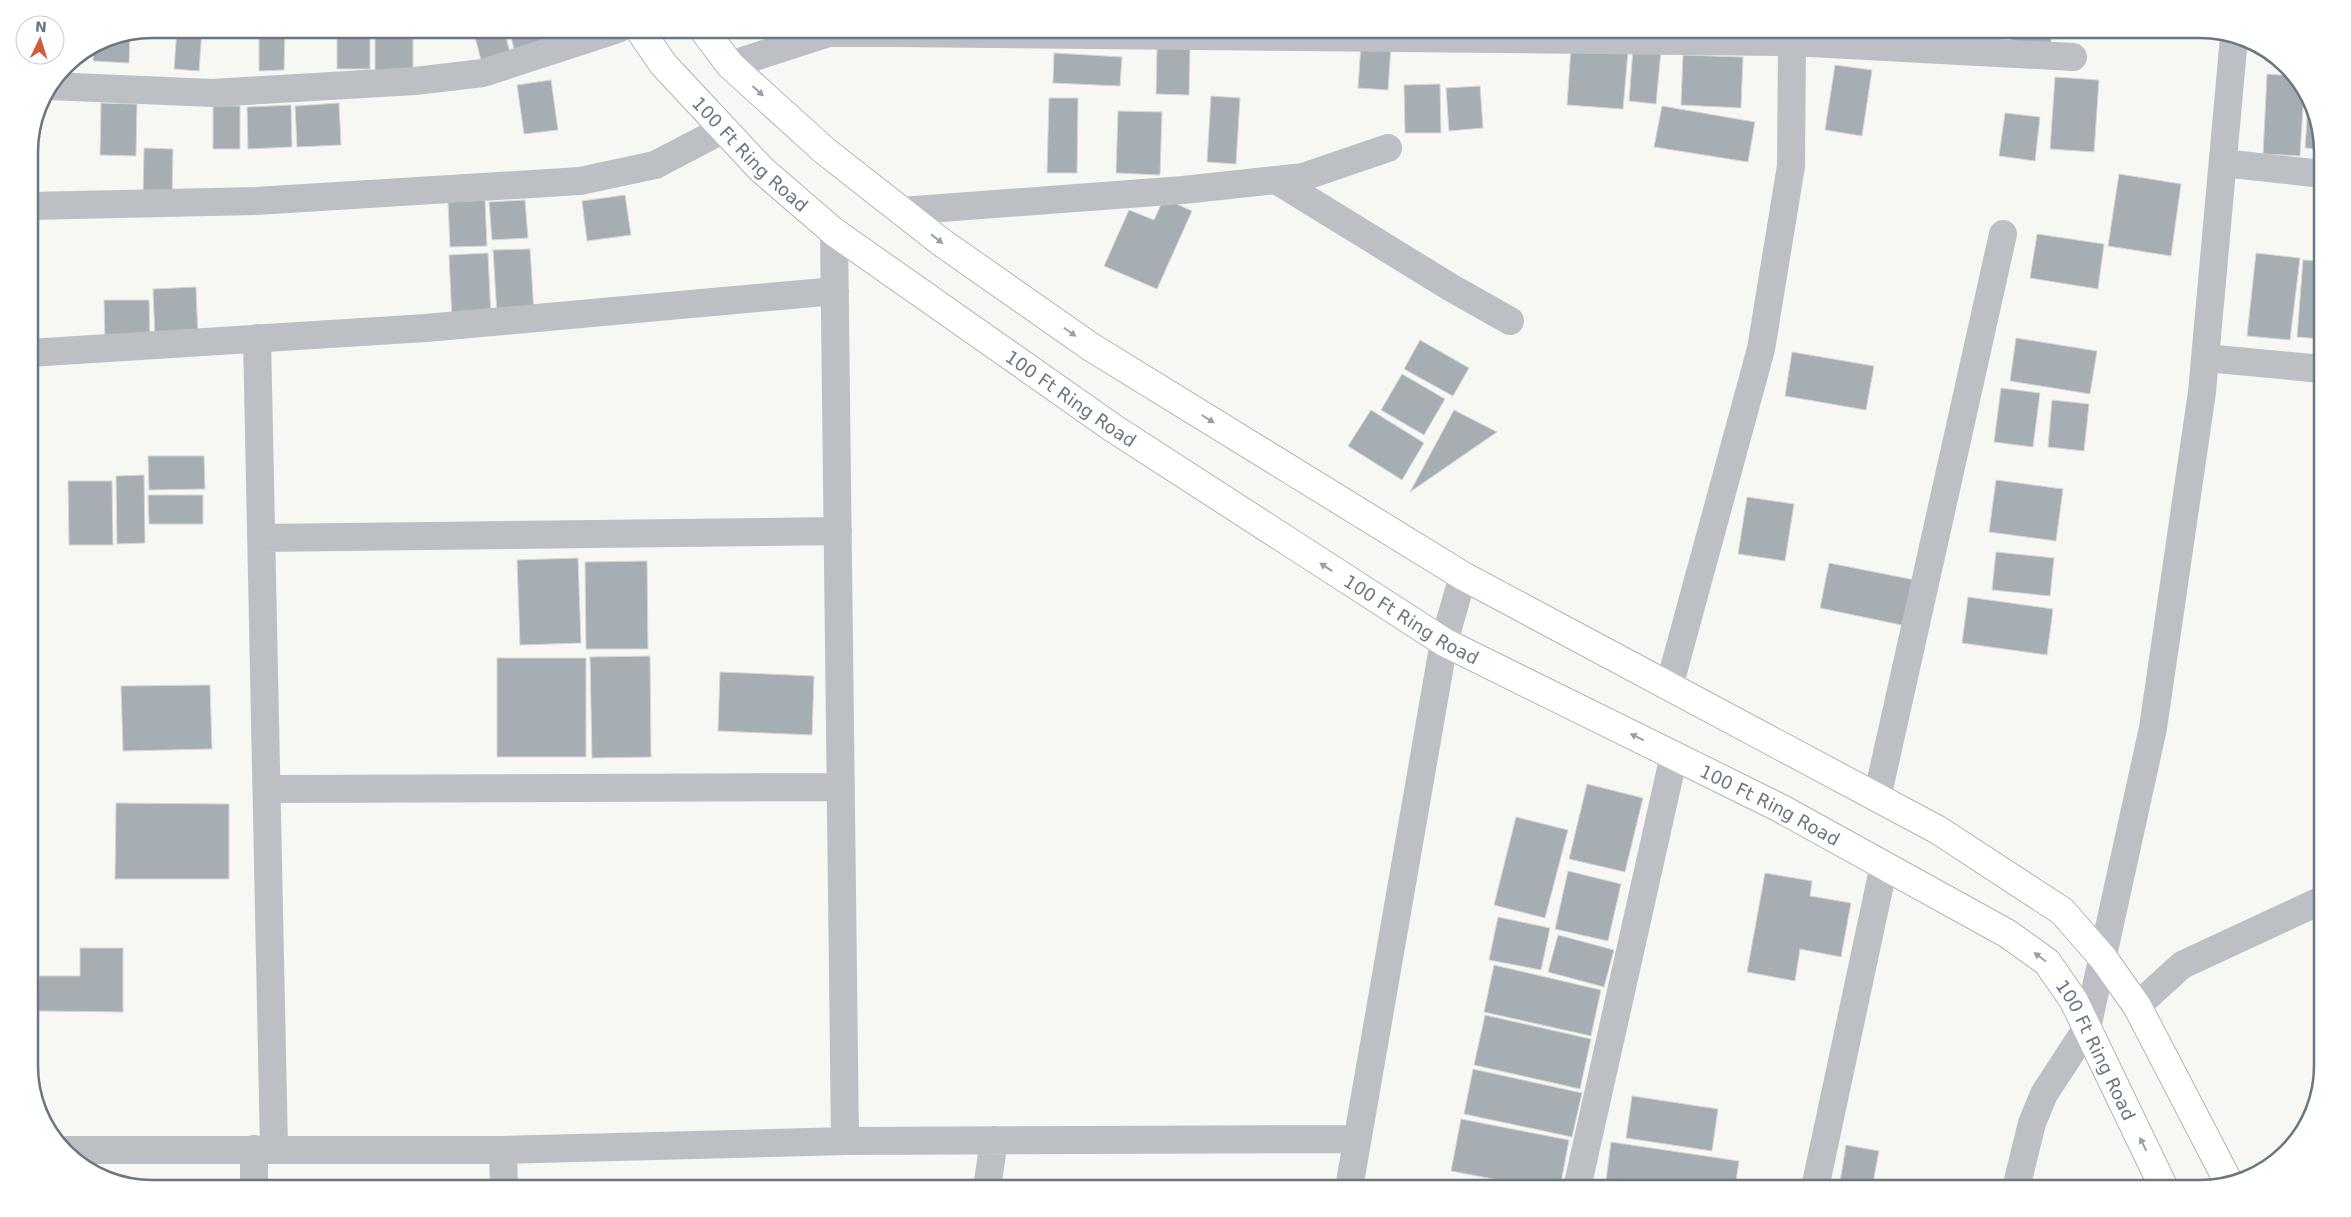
<svg xmlns="http://www.w3.org/2000/svg" width="2351" height="1217" font-family="'DejaVu Sans',sans-serif">
<rect width="100%" height="100%" fill="#f7f7f4"/>
<path fill="#a6adb3" stroke="#d8d8d7" d="M177 29H202L199 71 174 69Z
M259 29H285L284 70 259 71Z
M337 29H370V69H337Z
M375 29H413V72H375Z
M473 29H504L511 56 482 64Z
M509 29H553L557 46 516 57Z
M2011 29H2051V45H2011Z
M130 33 129 63 93 61 94 46 105 38Z
M1361 44 1391 46 1388 90 1358 88Z
M1157 47 1190 48 1189 95 1156 94Z
M1571 48 1628 52 1623 109 1567 105Z
M1633 49 1661 51 1656 104 1629 101Z
M1054 53 1122 57 1120 86 1053 83Z
M1683 55 1743 57 1741 108 1681 105Z
M1835 65 1872 70 1862 136 1825 130Z
M2267 74 2293 76 2302 84 2304 91 2300 156 2263 154Z
M2055 77 2099 80 2094 152 2050 149Z
M551 80 558 130 524 134 517 85Z
M1440 84 1441 133H1405L1404 85Z
M1480 86 1483 128 1449 131 1446 88Z
M1211 96 1240 98 1236 164 1207 162Z
M1049 98H1078L1077 173H1047Z
M101 103 137 104 136 156 100 155Z
M339 103 341 145 297 147 295 106Z
M2308 104 2322 144V149L2305 148Z
M291 105 292 147 248 149 247 107Z
M213 106H240V149H213Z
M1662 106 1755 122 1748 162 1654 147Z
M1118 111 1162 112 1160 175 1116 173Z
M2005 113 2040 117 2035 161 1999 156Z
M144 148 173 149 172 198 143 197Z
M2119 174 2181 184 2171 256 2108 246Z
M625 195 631 235 587 241 582 201Z
M1164 198 1192 211 1157 289 1104 266 1129 210 1154 220Z
M485 200 487 246 450 247 448 202Z
M525 200 528 238 492 240 489 202Z
M2037 234 2104 244 2098 289 2030 278Z
M29 235 33 298H29Z
M530 249 534 313 497 315 493 250Z
M488 253 491 317 452 320 449 255Z
M2256 253 2300 258 2290 340 2247 336Z
M2303 260 2322 261V339L2297 337Z
M196 287 198 339 155 340 153 289Z
M104 300H149L150 340 105 341Z
M2016 338 2097 351 2090 394 2010 381Z
M1420 340 1469 368 1453 396 1404 369Z
M1792 352 1874 366 1866 410 1785 396Z
M1402 374 1445 399 1424 435 1381 410Z
M2001 388 2040 393 2033 447 1994 442Z
M2052 400 2089 404 2084 451 2048 447Z
M1371 410 1424 443 1402 480 1348 446Z
M1454 410 1497 432 1410 492Z
M148 456H204L205 489 149 490Z
M144 475 145 543 117 544 116 476Z
M1996 480 2063 489 2056 541 1989 532Z
M68 481H112L113 545H69Z
M148 495H203V524H149Z
M1747 497 1794 504 1785 561 1738 554Z
M1996 552 2054 558 2050 596 1992 590Z
M578 558 581 643 520 645 517 560Z
M647 561 648 649H586L585 562Z
M1829 563 1920 581 1911 627 1820 608Z
M1968 597 2053 609 2047 655 1962 643Z
M650 656 651 757 592 758 590 657Z
M497 658H586V757H497Z
M720 672 814 676 812 735 718 731Z
M210 685 212 749 123 751 121 686Z
M1587 784 1643 798 1625 872 1569 859Z
M116 803 229 804V879H115Z
M1516 817 1568 830 1545 918 1494 905Z
M1568 871 1621 884 1608 941 1555 929Z
M1765 873 1812 881 1810 896 1851 903 1841 957 1800 949 1795 981 1747 972Z
M1498 917 1550 928 1541 970 1489 960Z
M1558 935 1614 950 1604 987 1548 972Z
M80 948H123V1012L38 1011 39 976H80Z
M1494 965 1601 990 1591 1036 1484 1012Z
M1485 1015 1591 1039 1580 1089 1474 1065Z
M1473 1069 1582 1093 1572 1137 1464 1114Z
M1632 1096 1718 1109 1712 1151 1626 1138Z
M1461 1119 1569 1140 1560 1188H1541L1451 1171Z
M1611 1142 1739 1161 1735 1188H1605Z
M1846 1145 1879 1151 1872 1188H1839Z
M1452 1182 1485 1188H1451Z"/>
<g fill="none" stroke-linecap="round" stroke-linejoin="round">
<defs>
<g id="major">
<path id="s1" d="M639 29 663 64 761 169 834 232 1113 428 1444 642 1780 808 2008 934 2047 962 2074 1001 2164 1188"/>
<path d="M703 29 730 65 825 151 941 242 1091 347 1463 576 1938 830 2062 911 2103 958 2137 1006 2228 1181"/>
</g>
</defs>
<use href="#major" stroke="#b0b5b8" stroke-width="30"/>
<path stroke="#bcc0c4" stroke-width="28" d="M730 65 829 33H893L1792 42 2073 57
M50 86 212 93 415 81 483 73 618 29
M2223 163 2322 174
M1276 180 1450 287 1510 321
M29 206 256 201 580 181 655 165 724 129
M901 211 1183 190 1303 177 1388 148
M257 338 274 1149
M29 353 426 328 835 291
M2206 358 2322 369
M261 538 838 531
M1669 687 1761 349 1791 166 1792 42
M267 789 841 787
M1877 798 2003 234
M2137 1006 2182 965 2322 900
M845 1141 1357 1139
M67 1150H503L845 1141 834 232
M503 1150 504 1188
M254 1188V1149
M987 1188 994 1140
M1349 1188 1444 642 1463 576
M1577 1188 1674 755
M1815 1188 1884 865
M2016 1188 2032 1123 2044 1094 2087 1028 2153 728 2202 392 2234 37"/>
<use href="#major" stroke="#fff" stroke-width="28"/>
</g>
<defs><path id="oneway-solid" d="M-6-.8H1V-3.2L6.5 0L1 3.2V.8H-6Z" transform="scale(1.25)"/></defs>
<g fill="#96a0a8">
<use href="#oneway-solid" transform="translate(758 91) rotate(42)"/>
<use href="#oneway-solid" transform="translate(937 239) rotate(38)"/>
<use href="#oneway-solid" transform="translate(1070 332) rotate(35)"/>
<use href="#oneway-solid" transform="translate(1208 419) rotate(32)"/>
<use href="#oneway-solid" transform="translate(1326 567) rotate(-147)"/>
<use href="#oneway-solid" transform="translate(1637 737) rotate(-154)"/>
<use href="#oneway-solid" transform="translate(2040 957) rotate(-143)"/>
<use href="#oneway-solid" transform="translate(2143 1144) rotate(-116)"/>
</g>
<g text-anchor="middle" dominant-baseline="central" stroke-width="5" stroke-linejoin="round" paint-order="stroke">
<g font-size="18" fill="#697782" stroke="#fff">
<text stroke="none"><textPath href="#s1" startOffset="168">100 Ft Ring Road</textPath></text>
<text stroke="none"><textPath href="#s1" startOffset="572">100 Ft Ring Road</textPath></text>
<text stroke="none"><textPath href="#s1" startOffset="978">100 Ft Ring Road</textPath></text>
<text stroke="none"><textPath href="#s1" startOffset="1382">100 Ft Ring Road</textPath></text>
<text stroke="none"><textPath href="#s1" startOffset="1802">100 Ft Ring Road</textPath></text>
</g>
</g>
<path d="M0 0H2351V1217H0ZM152 38H2200A114 114 0 0 1 2314 152V1066A114 114 0 0 1 2200 1180H152A114 114 0 0 1 38 1066V152A114 114 0 0 1 152 38Z" fill="#fff" fill-rule="evenodd"/>
<path fill="none" stroke="#697782" stroke-width="2.5" d="M152 38H2200A114 114 0 0 1 2314 152V1066A114 114 0 0 1 2200 1180H152A114 114 0 0 1 38 1066V152A114 114 0 0 1 152 38Z"/>
<g transform="translate(40 40) rotate(4)"><circle r="24" fill="#ffffff" stroke="#c3c9cd"/>
<path d="M0-4L9 19L0 12L-9 19Z" fill="#d05c3b"/>
<text y="-8" font-size="14" font-weight="bold" text-anchor="middle" fill="#697782">N</text>
</g>
</svg>
